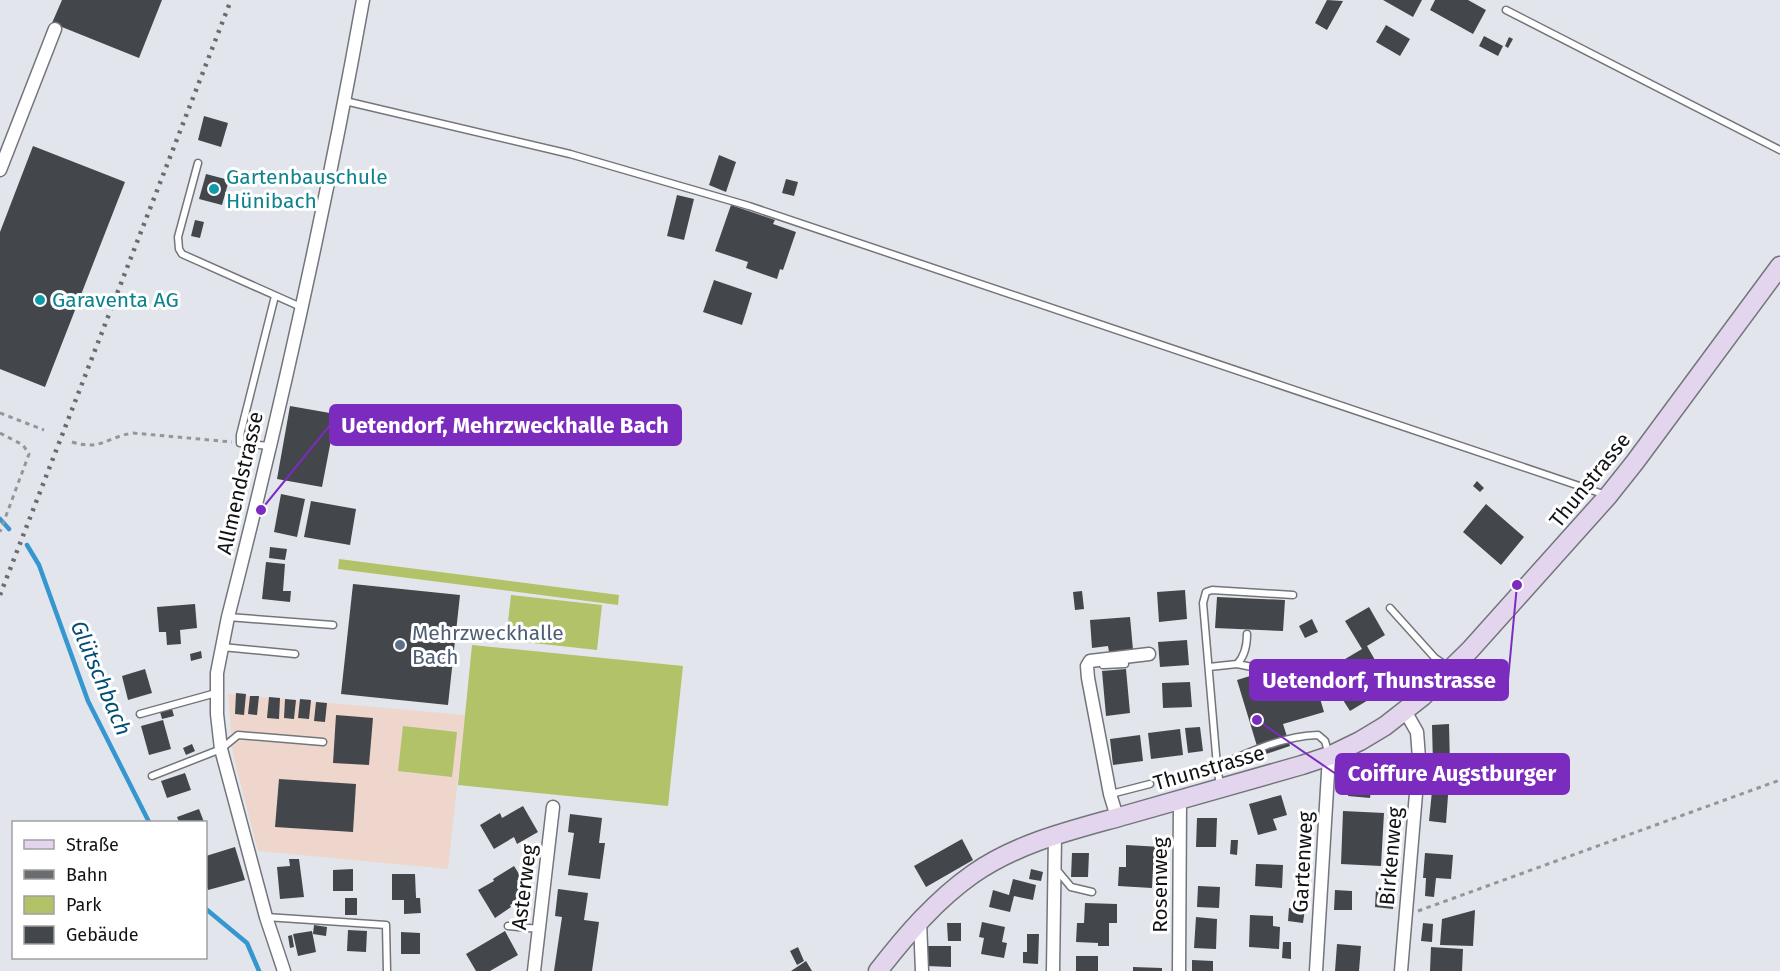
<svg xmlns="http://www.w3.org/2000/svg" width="1780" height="971" font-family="'Fira Sans',sans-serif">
<rect width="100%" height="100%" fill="#e2e6ec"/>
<path fill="#eed6cc" d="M228 694 465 715 448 869 258 851 233 755Z"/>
<path fill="#b1c268" d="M339 559 619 595 618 605 338 569Z
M511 595 602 605 597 650 506 640Z
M472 645 683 666 668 806 458 785Z
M403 726 457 732 452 777 398 771Z"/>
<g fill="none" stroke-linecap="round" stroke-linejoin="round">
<path stroke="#3596d0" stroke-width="4.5" d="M0 519 9 529
M27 545 39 565 88 701 149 822
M206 909 247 943 259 971"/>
</g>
<path fill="#43464a" d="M62 0H162L139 58 52 23Z
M1327 0 1343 1 1327 30 1315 23Z
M1383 0H1422L1413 17Z
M1435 0H1468L1486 10 1473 34 1430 10Z
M1386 25 1410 39 1400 56 1376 42Z
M1484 36 1503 46 1498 56 1479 46Z
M1509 37 1513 39 1508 48 1505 46Z
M204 116 228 123 221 147 198 140Z
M33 146 125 182 45 387 0 369V232Z
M719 155 736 162 726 192 709 185Z
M206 174 229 180 222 205 199 199Z
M786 179 798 182 794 196 782 193Z
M677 195 694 199 684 240 667 236Z
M731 205 775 220 773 224 796 232 783 270 780 269 777 279 746 268 748 262 715 251Z
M195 220 204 222 200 238 191 236Z
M714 280 752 293 742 325 703 312Z
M290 406 347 416 342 442 331 440 322 487 277 479Z
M1477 481 1484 488 1480 492 1473 486Z
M281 494 305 499 297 537 274 532Z
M311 501 356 509 350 545 304 537Z
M1486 504 1524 537 1501 565 1463 532Z
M270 547 287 549 285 560 269 558Z
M266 562 285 564 283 591H291L290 602 262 599Z
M353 584 460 595 448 705 341 694Z
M1185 590 1187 619 1159 622 1157 592Z
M1082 591 1084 609 1075 610 1073 592Z
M1217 597 1285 600 1283 631 1215 628Z
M195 604 197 628 180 630 181 644 167 645 166 632H159L157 607Z
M1369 607 1385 635 1367 646 1379 667 1386 663 1398 682 1350 711 1331 681 1340 675 1335 665 1362 649 1345 621Z
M1130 617 1133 650 1109 652 1108 646 1092 648 1090 620Z
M1312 619 1318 632 1305 638 1299 626Z
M1187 640 1189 665 1160 667 1158 642Z
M201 651 202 658 191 661 190 654Z
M1286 660 1287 664 1277 666 1276 661Z
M145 669 152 693 128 700 122 676Z
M1126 669 1130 713 1106 716 1102 671Z
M1273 669 1280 692 1276 693 1277 696 1316 685 1324 712 1283 724 1290 746 1260 756 1237 680Z
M1190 682 1192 707 1163 708 1162 683Z
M236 693 246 694 244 715 235 714Z
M250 696H259L257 715 248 714Z
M269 697 280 698 279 719 267 718Z
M285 699 296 700 294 719 284 718Z
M300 699 311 700 309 719 298 718Z
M316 702 327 703 325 722 314 721Z
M172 709 174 716 162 719 160 712Z
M336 715 373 718 369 765 333 763Z
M163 720 171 749 149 755 141 726Z
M1449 724 1450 765H1433L1432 725Z
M1200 727 1203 751 1188 753 1185 728Z
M1180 729 1183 755 1151 759 1148 733Z
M1140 735 1143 761 1113 765 1110 739Z
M192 744 195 751 186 755 183 748Z
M1350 772 1373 774 1370 798 1348 796Z
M185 773 191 790 167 798 161 781Z
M279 779 356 784 353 832 275 827Z
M1433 781 1449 782 1446 823 1429 821Z
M1281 795 1287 815 1273 819 1277 830 1258 835 1249 804Z
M523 806 538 832 517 844 514 837 494 849 480 825 500 813 502 818Z
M199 809 204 822H179L177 817Z
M1343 811 1384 813 1381 866 1341 864Z
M570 814 602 818 599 843H605L600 879 568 875 574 833 568 832Z
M1197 818H1217L1216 847H1196Z
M962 839 973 860 926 887 914 866Z
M1231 840H1238L1237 855 1230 854Z
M1126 845 1162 847 1161 869 1153 868 1152 888 1118 886 1119 867H1126Z
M235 847 245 880 208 890 206 883V856Z
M1072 853H1089L1088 877H1071Z
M1425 853 1453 855 1451 879 1436 878 1434 897 1425 896 1426 878H1423Z
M289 859H299L304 897 280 899 277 867 290 866Z
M1256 864 1283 865 1282 888 1255 886Z
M514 866 531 893 510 905 511 907 495 918 478 890 494 881 493 879Z
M353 869V891H333V870Z
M1031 869 1043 872 1041 881 1029 879Z
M392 874H415L416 898H420L421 913 404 914V900H392Z
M1013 879 1036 885 1033 900 1014 896 1010 912 989 907 993 890 1009 895Z
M1198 886 1220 887 1219 908 1197 907Z
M558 889 588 893 584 920 599 922 592 971H554L562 917 555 916Z
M1376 889 1395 891 1393 909 1375 907Z
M1335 890 1352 891V910H1334Z
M345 898H357V915H345Z
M1085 903 1117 904V923H1109V946H1098V943L1076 942 1077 923H1084Z
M1289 908 1305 909 1303 923 1288 921Z
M1475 910 1473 946 1440 945 1442 919Z
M1250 915 1273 916V926L1280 927 1279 949 1249 947Z
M1196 917 1217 919 1216 949 1194 948Z
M982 922 1005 927 1002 942 1007 943 1004 958 981 954 984 938 979 937Z
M947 923H961V941H948Z
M1423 923 1433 924 1432 942 1421 941Z
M314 925 327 927 326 936 313 934Z
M348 930 367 931 366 952 347 951Z
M312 931 316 952 298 956 293 934Z
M505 931 518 955 490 971H476L466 954Z
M401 932 420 933V954H401Z
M1027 934H1039L1038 964 1023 963V952H1027Z
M292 935 294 947 290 948 288 936Z
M1283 942H1291V959L1282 958Z
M1337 944 1361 946 1359 971H1335Z
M927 946H951V967L927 966Z
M798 947 804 961 797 965 790 951Z
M1431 947 1463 949 1462 971H1430Z
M1076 956H1098V971H1076Z
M1192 960 1213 961V971H1192Z
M806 961 812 971H791Z
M1133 967 1162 968V971H1133Z"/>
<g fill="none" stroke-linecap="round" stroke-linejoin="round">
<defs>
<path id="lane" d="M1506 10 1780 150
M345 101 570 154 749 206 1606 495
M198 163 178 237 179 249 182 254 301 307
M269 446 240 443V435L275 296
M1390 608 1435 658 1448 667
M228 617 333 625
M222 647 295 654
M1237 664 1252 667 1275 665
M1103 665 1125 664
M1209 667 1237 664C1245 656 1247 645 1247 634
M140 714 216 693
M1217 767C1248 752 1283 736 1318 735L1325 741 1329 755
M152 776 221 749 238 735 323 742
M1220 785 1217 766 1203 603 1206 592 1212 590 1293 595
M1111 794 1150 784
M1056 869 1071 887 1092 892
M266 917 386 925 387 971
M508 926 539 929"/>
<path id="street" d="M0 170 55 29
M1117 817 1110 794 1088 678 1087 666 1090 661 1149 654
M920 921 922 971
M284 971 266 917 221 749 217 714V673L228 617C280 413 326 207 363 0
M534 971 553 807
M1053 971 1055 835
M1179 971 1180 800
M1316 971 1329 756
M1401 971 1419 758 1417 732 1405 711"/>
<path id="secondary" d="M878 971C906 935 936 900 973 874 1019 842 1073 830 1126 815 1184 798 1243 782 1302 765L1329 756 1360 741 1385 726 1422 697 1470 650 1608 496 1635 462 1780 266"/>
</defs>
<use href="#lane" stroke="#72767a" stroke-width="9"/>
<use href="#street" stroke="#72767a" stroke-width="15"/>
<use href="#secondary" stroke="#72767a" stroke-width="21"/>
<path stroke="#93969a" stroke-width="3" stroke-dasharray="4.5 4.5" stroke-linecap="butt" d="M0 413 44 430
M0 433 23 445 29 454 0 532
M72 442C101 451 107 437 133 433L232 442
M1418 911 1780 780"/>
<use href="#lane" stroke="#fff" stroke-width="6"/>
<use href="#street" stroke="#fff" stroke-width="12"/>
<use href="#secondary" stroke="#e4d5ee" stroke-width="18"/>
<path stroke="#6a6c70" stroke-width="4.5" stroke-dasharray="3 6" stroke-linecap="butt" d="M0 595 231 0"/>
</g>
<g fill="#0f9aa8" stroke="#fff" stroke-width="2">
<circle cx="214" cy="189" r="6"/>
<circle cx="40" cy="300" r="6"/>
</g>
<circle fill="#5c6f8a" stroke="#fff" stroke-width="2" cx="400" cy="645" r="6"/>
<g text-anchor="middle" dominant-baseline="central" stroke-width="6" stroke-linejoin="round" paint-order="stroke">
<g font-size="21" fill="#0d838f" stroke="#fff" text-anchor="start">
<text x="226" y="177">Gartenbauschule<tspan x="226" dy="24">Hünibach</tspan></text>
<text x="52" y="300">Garaventa AG</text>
</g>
<g font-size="21" fill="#111214" stroke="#fff">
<text transform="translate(1590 480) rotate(-51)">Thunstrasse</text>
<text transform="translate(240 483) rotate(-77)">Allmendstrasse</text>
<text transform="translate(1209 768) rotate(-16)">Thunstrasse</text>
<text transform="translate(1391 856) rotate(-85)">Birkenweg</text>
<text transform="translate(1303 862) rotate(-87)">Gartenweg</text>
<text transform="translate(1160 885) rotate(-90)">Rosenweg</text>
<text transform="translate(524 887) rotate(-83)">Asterweg</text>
</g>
<g font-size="21" fill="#4e5e75" stroke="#fff" text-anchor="start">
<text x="412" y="633">Mehrzweckhalle<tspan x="412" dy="24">Bach</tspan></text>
</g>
<g font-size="22" font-style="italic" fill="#004e75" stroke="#fff">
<text transform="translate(101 678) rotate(67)">Glütschbach</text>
</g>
</g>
<path fill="none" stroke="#7b2cbf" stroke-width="2" d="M261 510L330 425M1517 585L1508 680M1257 720L1336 774"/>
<g fill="#7b2cbf" stroke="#fff" stroke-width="2">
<circle cx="261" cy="510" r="6"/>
<circle cx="1517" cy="585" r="6"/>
<circle cx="1257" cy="720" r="6"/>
</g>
<g fill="#7b2cbf" stroke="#7b2cbf" stroke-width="2">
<rect x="330" y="405" width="351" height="40" rx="6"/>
<rect x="1250" y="660" width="258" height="40" rx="6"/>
<rect x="1336" y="754" width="233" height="40" rx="6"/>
</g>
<g font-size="22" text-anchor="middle" font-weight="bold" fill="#fff">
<text x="505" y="433">Uetendorf, Mehrzweckhalle Bach</text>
<text x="1379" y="688">Uetendorf, Thunstrasse</text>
<text x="1452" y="781">Coiffure Augstburger</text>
</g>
<rect x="12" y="821" width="195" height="138" fill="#ffffff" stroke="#a0a0a1" stroke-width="1.5"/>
<rect x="24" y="840" width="30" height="9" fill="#e4d5ee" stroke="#a0a0a1" stroke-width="1.5"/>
<text x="66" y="851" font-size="18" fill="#111214">Straße</text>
<rect x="24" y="870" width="30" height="9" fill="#6a6c70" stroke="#a0a0a1" stroke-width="1.5"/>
<text x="66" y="881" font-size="18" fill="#111214">Bahn</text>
<rect x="24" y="896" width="30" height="18" fill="#b1c268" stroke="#a0a0a1" stroke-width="1.5"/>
<text x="66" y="911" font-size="18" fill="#111214">Park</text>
<rect x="24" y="926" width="30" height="18" fill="#43464a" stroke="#a0a0a1" stroke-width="1.5"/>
<text x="66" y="941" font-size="18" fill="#111214">Gebäude</text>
</svg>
